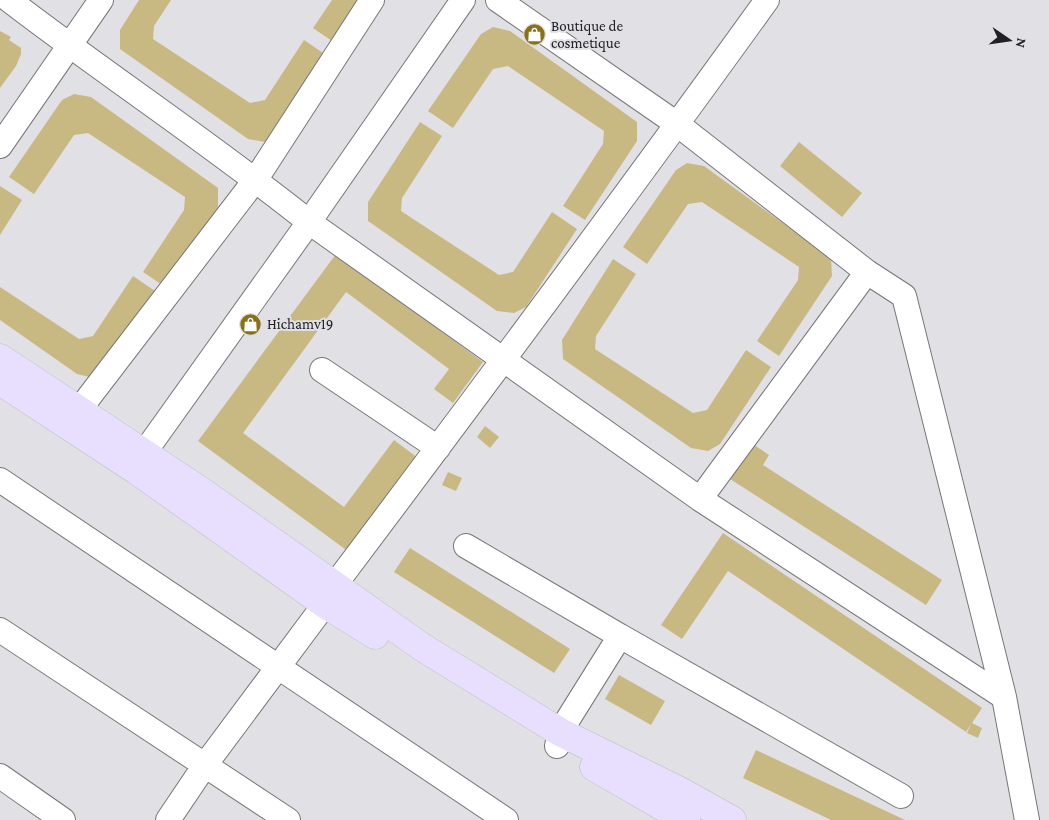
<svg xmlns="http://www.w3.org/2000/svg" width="1049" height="820" font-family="'Crimson Pro',serif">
<rect width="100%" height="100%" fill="#e1e0e5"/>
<path fill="#c8b983" d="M139 0H171L154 26 153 39 250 103 265 100 304 40 329 57 277 135 265 142 248 139 120 49V30Z
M332 0H364L335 43 313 28Z
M493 27 510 31 637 122V141L585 220 563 206 603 144 604 131 508 66 493 69 453 128 428 111 481 34Z
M0 31 11 37 9 40 21 48V54L16 66 0 88Z
M74 94 91 97 218 188V207L165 287 143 272 184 210 185 197 88 133 74 135 34 194 9 177 62 100Z
M420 122 442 136 402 198 401 211 499 275 513 272 552 212 577 229 526 307 514 313 497 311 368 221V202Z
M799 142 862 193 842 217 780 166Z
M687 163 704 166 831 258 832 276 779 356 757 341 798 280 799 267 702 202 688 204 647 264 623 247 676 170Z
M0 186 22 200 0 235Z
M336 254 483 362 453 403 434 389 449 369 346 292 243 433 344 507 394 440 418 458 349 552 198 441Z
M613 259 636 274 596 336 595 349 693 413 707 410 746 350 771 367 720 444 708 451 691 448 563 359 562 340Z
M133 276 158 293 94 378 77 374 0 320V287L79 339 93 336Z
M485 426 499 437 490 448 477 437Z
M753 444 769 455 763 465 942 580 926 605 730 479Z
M448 472 462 478 456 491 442 485Z
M723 533 982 708 972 723 982 728 978 738 967 733 971 724 966 732 728 571 682 639 661 625Z
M410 548 570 649 554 673 394 572Z
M619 675 665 701 651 725 605 699Z
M756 750 905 820H831L743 778Z"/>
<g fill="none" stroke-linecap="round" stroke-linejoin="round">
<defs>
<path id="minor" d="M9 0C108 76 212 144 309 222L700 499 1004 697 1027 820
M498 0 677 124 867 272 904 296 1004 697
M0 146 101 0
M322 370 438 448
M75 429 79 410 256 179 372 0
M136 470 144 453 309 222 463 0
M0 480 506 820
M700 499 867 272
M466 546 620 636
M0 630 288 820
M557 746 560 732 620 636 901 796
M0 776 63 820
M168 820 205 765 325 604 334 586C480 392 625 197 767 0"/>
<path id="major" d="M0 358 201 491 422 647 560 732 678 790 732 820
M0 381 136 470 325 604 375 635
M594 767 686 820"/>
</defs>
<use href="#minor" stroke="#77767a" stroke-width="26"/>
<use href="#major" stroke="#bcbcbd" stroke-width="29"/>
<use href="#minor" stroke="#fff" stroke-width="24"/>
<use href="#major" stroke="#e8dffe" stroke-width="28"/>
</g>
<defs>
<symbol id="shop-disc" viewBox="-11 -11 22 22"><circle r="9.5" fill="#897214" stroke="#e1e0e5"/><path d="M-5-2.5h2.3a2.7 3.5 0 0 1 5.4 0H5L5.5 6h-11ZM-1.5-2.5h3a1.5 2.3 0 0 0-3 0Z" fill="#fff"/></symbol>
</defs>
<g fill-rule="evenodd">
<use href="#shop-disc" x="522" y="22" width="25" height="25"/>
<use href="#shop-disc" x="238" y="312" width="25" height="25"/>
</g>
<g text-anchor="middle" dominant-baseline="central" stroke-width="4" stroke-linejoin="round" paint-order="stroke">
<g font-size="15" fill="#212123" stroke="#e1e0e5" text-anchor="start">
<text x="551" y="26">Boutique de<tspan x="551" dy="17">cosmetique</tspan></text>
<text x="267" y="324">Hichamv19</text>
</g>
</g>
<g transform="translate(1009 40) rotate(103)" stroke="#e1e0e5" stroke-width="4" paint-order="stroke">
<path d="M0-4L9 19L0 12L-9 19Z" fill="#212123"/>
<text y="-8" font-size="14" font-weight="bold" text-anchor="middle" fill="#212123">N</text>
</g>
</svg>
